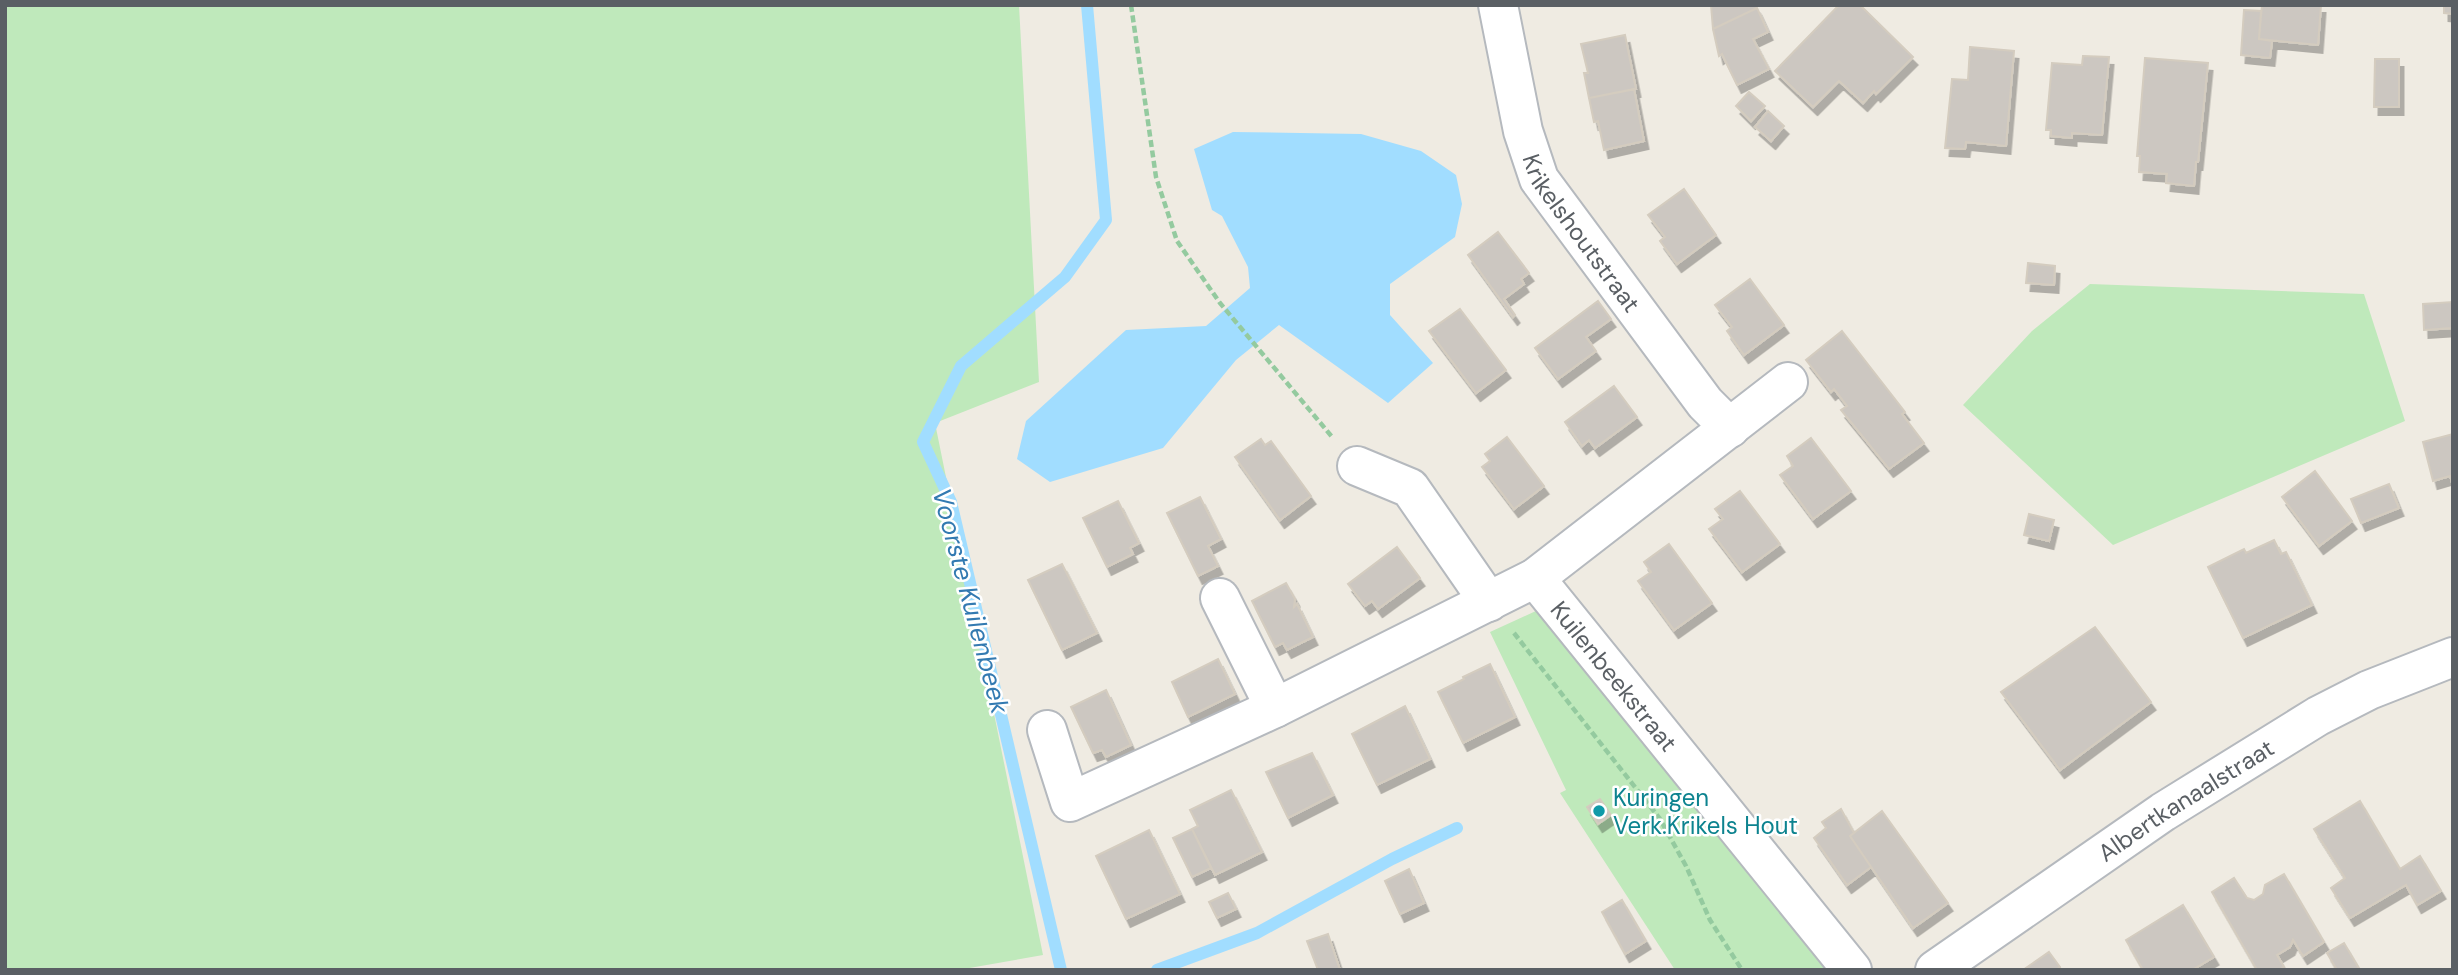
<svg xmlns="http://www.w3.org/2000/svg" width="2458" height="975" font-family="'DM Sans',sans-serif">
<defs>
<filter id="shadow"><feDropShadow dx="4.5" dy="8" stdDeviation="0" flood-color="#0004"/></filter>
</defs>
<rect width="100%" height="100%" fill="#efebe2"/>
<path fill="#bfe9bb" d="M5 5H1019L1039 382 935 423 1043 955 958 970H5Z
M2090 284 2364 294 2405 421 2113 545 1963 405 2032 331Z
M1538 610 1833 970H1675L1560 793 1566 790 1490 632Z"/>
<path fill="#a1ddff" d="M1233 132 1361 134 1421 151 1456 175 1462 204 1455 237 1390 284V315L1433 363 1388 403 1279 325 1236 360 1163 448 1050 482 1017 459 1026 421 1126 330 1206 326 1250 288 1248 267 1222 216 1212 210 1194 149Z"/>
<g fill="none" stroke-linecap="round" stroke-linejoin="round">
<path stroke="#a1ddff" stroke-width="12" d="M1061 970 951 502 923 442 961 366 1065 277 1106 220 1087 5
M1157 970 1257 933 1392 859 1457 828"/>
</g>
<path fill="#ccc7c1" stroke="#d4ccbf" stroke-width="2" filter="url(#shadow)" d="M1711 5H1755L1757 8 1713 29Z
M1839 5H1860L1913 57 1876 94 1874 91 1863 103 1839 81 1813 107 1775 71Z
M2262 5H2321L2318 45 2259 39Z
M2444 5H2453V14L2444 13Z
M1757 8 1768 32 1753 39 1769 69 1737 85 1722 54 1719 56 1713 29Z
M2244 10 2261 11 2259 39 2272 41 2270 58 2241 55Z
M1625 35 1636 89 1589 98 1584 73H1588L1581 44Z
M1970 47 2014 51 2006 146 1966 142 1965 149 1945 148 1952 79 1968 80Z
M2083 56 2109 57 2102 135 2072 133V138L2051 136V130H2046L2052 63 2082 65Z
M2145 58 2208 63 2198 162H2196L2194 186 2166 183 2167 174 2139 172 2140 156H2137Z
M2375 59H2399V107H2374Z
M1634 89 1644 141 1604 150 1598 121 1594 122 1589 98Z
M1749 92 1765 106 1751 121 1736 106Z
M1768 111 1784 126 1771 141 1755 127Z
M1684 189 1716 235 1677 264 1660 241 1665 237 1648 215Z
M1498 232 1529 273 1521 279 1524 284 1504 299 1515 315 1513 317 1468 255Z
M2028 263 2055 266 2054 285 2026 283Z
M1750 279 1784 325 1744 355 1727 331 1732 327 1715 305Z
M1598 301 1611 319 1586 337 1596 351 1558 379 1535 348Z
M2453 302V328L2424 330 2423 304Z
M1460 309 1506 370 1476 393 1429 331Z
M1842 331 1905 412 1902 414 1924 443 1889 469 1841 410 1847 406 1834 389 1831 392 1806 360Z
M1614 386 1637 417 1595 448 1589 440 1582 446 1565 422Z
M2453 434V486L2450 476 2433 481 2423 442Z
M1507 437 1544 486 1514 509 1482 467 1490 461 1485 454Z
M1811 438 1851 491 1813 519 1780 475 1793 466 1787 456Z
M1261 439 1265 445 1271 441 1311 496 1280 520 1235 457Z
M2315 471 2352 521 2319 546 2282 497Z
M2389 484 2399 508 2361 523 2351 499Z
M1740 491 1780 544 1742 572 1709 529 1723 519 1715 509Z
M1200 497 1221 539 1208 546 1218 566 1198 576 1167 513Z
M1118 501 1139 543 1130 548 1133 554 1107 567 1083 518Z
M2029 514 2054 520 2049 541 2024 535Z
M2274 540 2281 554 2286 552 2312 605 2243 638 2208 567 2244 549 2246 553Z
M1669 544 1712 603 1674 630 1638 581 1651 572 1644 562Z
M1397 547 1420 578 1378 609 1372 601 1365 606 1348 584Z
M1062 564 1097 633 1062 650 1028 580Z
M1286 583 1295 599 1294 607 1297 604 1313 637 1287 650 1283 643 1275 647 1252 601Z
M2095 627 2151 702 2060 770 2001 692Z
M1218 659 1235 694 1188 717 1172 682Z
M1490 664 1515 717 1463 743 1438 692 1464 679 1463 677Z
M1106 690 1131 745 1106 757 1102 750 1093 753 1071 707Z
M1405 706 1430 759 1377 785 1352 734Z
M1312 753 1333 795 1288 818 1266 772Z
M1231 790 1262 852 1215 875 1192 829 1198 826 1190 810Z
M1600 799 1611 815 1598 824 1587 807Z
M2360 801 2400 869 2420 856 2441 891 2417 905 2406 885 2350 918 2331 888 2345 878 2314 829Z
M1841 809 1854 833 1850 836 1871 867 1847 885 1814 838 1826 828 1822 822Z
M1882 811 1948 903 1913 928 1850 836Z
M1192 829 1211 868 1192 877 1173 838Z
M1149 830 1180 894 1126 919 1096 856Z
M1409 869 1424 903 1400 914 1385 881Z
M2284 874 2324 942 2303 956 2293 940 2290 947 2277 955 2284 967 2279 970H2257L2212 892 2234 878 2247 898 2254 900 2263 894 2265 885Z
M1228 893 1236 909 1217 918 1209 902Z
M1622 900 1646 941 1625 954 1602 912Z
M2183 905 2214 957 2192 970H2143L2126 940Z
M1328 934 1340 970H1318L1307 941Z
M2344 943 2360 970H2337L2327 953Z
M2049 952 2060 967 2056 970H2023Z"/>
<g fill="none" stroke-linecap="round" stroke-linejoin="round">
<defs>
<g id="minor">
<path id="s1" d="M1498 5 1523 131 1539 179 1705 403 1730 428"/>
<path d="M1357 466 1410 488 1489 602"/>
<path id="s2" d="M1535 578 1852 970"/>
<path d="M1220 598 1275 708"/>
<path d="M1047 730 1070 802 1275 708 1535 578 1788 382"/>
<path id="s3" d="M1935 970 2163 812 2318 716 2369 690 2453 657"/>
</g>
</defs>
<use href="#minor" stroke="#b5b9be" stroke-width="42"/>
<path stroke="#94ca9f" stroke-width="4.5" stroke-dasharray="7 3.5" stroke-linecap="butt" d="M1131 5 1156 177 1177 241 1220 303 1333 438
M1514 633 1660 819 1686 866 1710 920 1742 970"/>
<use href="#minor" stroke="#fff" stroke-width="38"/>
</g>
<circle fill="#0f9aa8" stroke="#fff" stroke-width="2.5" cx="1599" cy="811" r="7"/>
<g text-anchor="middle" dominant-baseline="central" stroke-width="5" stroke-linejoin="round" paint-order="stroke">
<g font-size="24" fill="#5a5f64" stroke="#fff">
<text stroke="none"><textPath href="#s1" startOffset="247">Krikelshoutstraat</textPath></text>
<text stroke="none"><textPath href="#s2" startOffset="126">Kuilenbeekstraat</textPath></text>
<text stroke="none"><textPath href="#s3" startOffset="303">Albertkanaalstraat</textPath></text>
</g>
<g font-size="24" fill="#0d838f" stroke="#fff" text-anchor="start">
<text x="1613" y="797">Kuringen<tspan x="1613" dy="28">Verk.Krikels Hout</tspan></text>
</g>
<g font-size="26" font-style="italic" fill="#337ab1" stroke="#fff">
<text transform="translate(971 601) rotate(75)">Voorste Kuilenbeek</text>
</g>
</g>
<rect width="2458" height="975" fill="none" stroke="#5a5f64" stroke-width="14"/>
</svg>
